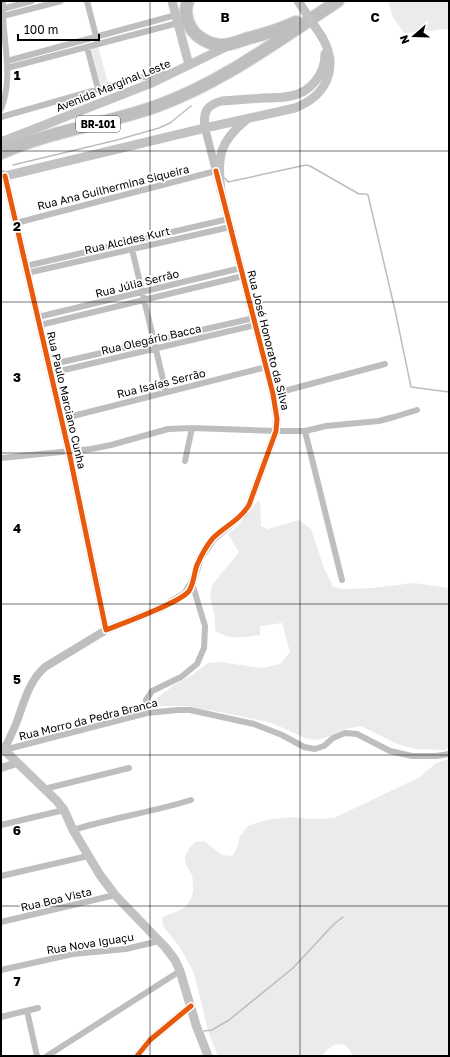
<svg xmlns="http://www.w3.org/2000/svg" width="450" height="1057" font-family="'Golos Text',sans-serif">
<rect width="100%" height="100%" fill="#fff"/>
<path fill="#ebebeb" d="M388 1H449V30L442 29 423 32 404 33 393 17Z
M98 46 108 83 100 85 91 48Z
M258 500 260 503 261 526 268 529 299 520 311 529 324 568 333 587 344 589 372 588 414 583 449 588V746L446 750 416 749 397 744 361 726 345 729 330 736 317 740 305 738 272 723 225 713 185 706H157L152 702 174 685 192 675 208 663 220 662 262 668 280 664 290 652 282 623 260 626V635C245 637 227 641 215 630V617L210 598 212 585 239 552 228 534C241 525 249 513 258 500Z
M449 759V1056H353C345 1038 332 1042 322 1056H218L208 1031 196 981 193 971 179 946 163 926 162 917C178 911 193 908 193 888 193 884 193 879 192 875 189 870 185 864 185 858 186 852 191 846 195 842L204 841 222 855 232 856 237 848 240 836 248 826 266 820 292 817 313 819 334 818 420 777 436 763Z"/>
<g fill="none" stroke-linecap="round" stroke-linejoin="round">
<path stroke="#bdbdbd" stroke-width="1.5" d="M13 165 117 140 159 128 170 123 191 106
M225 178 228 182 306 165 310 166 359 194H366L368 195 395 310 411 387 449 392
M204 1031 212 1030 229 1020 293 968 334 924 343 917"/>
<defs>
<path id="motorway" d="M188 1C184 11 186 19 191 28 196 37 209 44 219 45 229 46 239 41 249 38 265 34 281 29 296 22
M1 153C50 131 107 124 157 106 223 82 280 39 338 1"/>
</defs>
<use href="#motorway" stroke="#dbdbdb" stroke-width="14"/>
<path stroke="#bebebe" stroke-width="6" d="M87 1 97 40
M2 9 32 1
M3 16 61 1
M87 47 98 89
M7 61 176 15
M7 68 178 23
M1 109C15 74 1 37 3 1
M1 117 138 78 166 74
M16 223 216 171
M132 249 166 392
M26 266 228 219
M27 273 230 227
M38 317 241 268
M40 325 243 276
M49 365 254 318
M51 373 256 325
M273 394 385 364
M61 419 266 367
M305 431 342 580
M1 458 91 449 111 445 168 429 192 428 276 431H305L326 426 379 421 394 417 417 410
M185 461 192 428
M147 713 146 700 152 691 181 677 197 664 204 648 205 626 192 583
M4 750 147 713 178 710H190L254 724 282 735 304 747 315 749 324 746 333 738 345 733 357 734 390 751 412 756H436L449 754
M44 789 129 768
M1 825 64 810
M73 830C112 818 152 812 191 800
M1 876 88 856
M1 922 115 895
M1 970 73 954 126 949 159 941
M27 1011 37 1056
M1 1017 38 1008
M47 1056 180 971"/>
<path stroke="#bebebe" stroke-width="8" d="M5 176 69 452 106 630
M4 750C8 742 12 733 16 724 24 703 28 682 45 667L106 630 163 607 185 594 192 583 200 558 213 539 243 514 249 505 276 431 277 419 273 394 205 128
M1 768 17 763
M137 1056 150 1040 191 1006"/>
<path stroke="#c2c2c2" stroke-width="9" d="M172 1 189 65
M205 128C203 112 206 105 222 101 236 100 249 99 263 98 272 98 282 98 291 96 311 92 325 74 325 54
M1 142 154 82 228 46
M1 174 5 176 205 128 295 108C326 96 340 68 322 37
M221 191C217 157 219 142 246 120
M1 747 57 801 64 810 73 830 100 875 115 895 166 948 175 960 180 971 196 1025 208 1056"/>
<use href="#motorway" stroke="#bebebe" stroke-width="12"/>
<path stroke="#c2c2c2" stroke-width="9" d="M298 1 322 37"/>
<defs>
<path id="cycleway" d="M5 176 69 452 106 630C123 623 180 603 189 591 194 583 194 573 197 565 201 556 207 545 213 538 225 526 239 521 249 505L276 431 277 419 273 394 216 171
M137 1056 150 1040 191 1006"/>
</defs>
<use href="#cycleway" stroke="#fff" stroke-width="8"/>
<use href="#cycleway" stroke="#e8590c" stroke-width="5"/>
</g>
<path fill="none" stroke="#000" stroke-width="1" stroke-opacity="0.55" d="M150 1V1056M300 1V1056M1 151H449M1 302H449M1 453H449M1 604H449M1 755H449M1 906H449"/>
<g text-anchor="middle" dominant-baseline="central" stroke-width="3.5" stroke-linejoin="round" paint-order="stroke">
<rect fill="#fff" stroke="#4c4c4c" stroke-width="1" x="76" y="116" width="44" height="16" rx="3"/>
<g font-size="10" font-weight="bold" fill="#000">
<text x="98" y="124">BR-101</text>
</g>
<g font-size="11" fill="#000" stroke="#fff">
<text transform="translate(113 85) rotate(-22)">Avenida Marginal Leste</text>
<text transform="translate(113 187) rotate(-14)">Rua Ana Guilhermina Siqueira</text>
<text transform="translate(127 240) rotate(-13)">Rua Alcides Kurt</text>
<text transform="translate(137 283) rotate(-14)">Rua Júlia Serrão</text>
<text transform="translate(151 339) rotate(-13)">Rua Olegário Bacca</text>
<text transform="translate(269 340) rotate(76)">Rua José Honorato da Silva</text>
<text transform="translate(161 383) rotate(-14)">Rua Isaías Serrão</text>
<text transform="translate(67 400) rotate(77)">Rua Paulo Marciano Cunha</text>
<text transform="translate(88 719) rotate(-14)">Rua Morro da Pedra Branca</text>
<text transform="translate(56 899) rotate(-13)">Rua Boa Vista</text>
<text transform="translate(90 943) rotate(-9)">Rua Nova Iguaçu</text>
</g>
</g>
<g font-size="13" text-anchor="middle" font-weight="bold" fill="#000" stroke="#fff" stroke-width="3.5" stroke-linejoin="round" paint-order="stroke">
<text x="225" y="22">B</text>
<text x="375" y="22">C</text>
<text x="17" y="80">1</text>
<text x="17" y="231">2</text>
<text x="17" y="382">3</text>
<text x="17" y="533">4</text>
<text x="17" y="684">5</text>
<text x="17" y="835">6</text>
<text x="17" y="986">7</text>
</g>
<rect width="450" height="1057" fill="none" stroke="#000000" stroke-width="4"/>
<g transform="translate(414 36) rotate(250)" stroke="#ffffff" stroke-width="3" paint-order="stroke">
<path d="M0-3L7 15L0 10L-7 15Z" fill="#000000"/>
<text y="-6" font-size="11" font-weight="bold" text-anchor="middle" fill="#000000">N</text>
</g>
<path d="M18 34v6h81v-6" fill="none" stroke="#000000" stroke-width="2"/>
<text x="24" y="34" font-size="12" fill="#000000" stroke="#ffffff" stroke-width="3" paint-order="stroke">100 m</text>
</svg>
